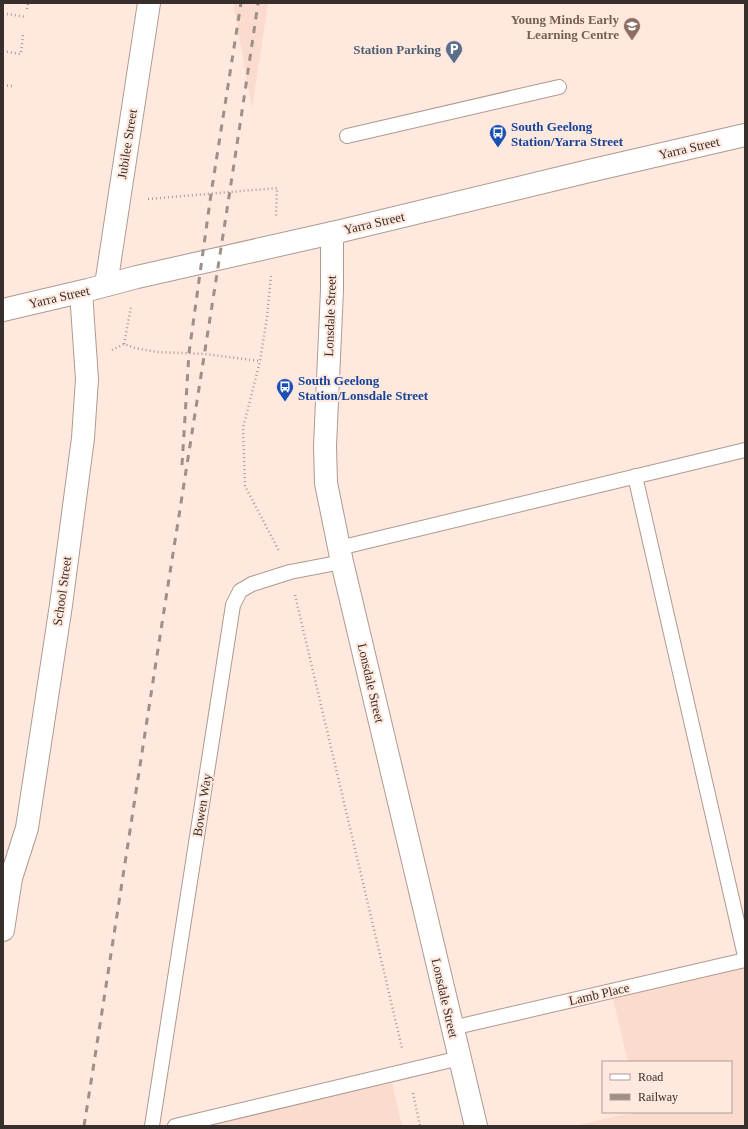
<svg xmlns="http://www.w3.org/2000/svg" width="748" height="1129" font-family="Georgia,serif">
<rect width="100%" height="100%" fill="#ffe8dd"/>
<path fill="#fadbcd" d="M233 3H268L252 108Z
M745 968V1126H575L634 1112H731V1062H628L613 999Z
M392 1083 402 1126H209Z"/>
<g fill="none" stroke-linecap="round" stroke-linejoin="round">
<defs>
<path id="lane" d="M347 136 559 87
M635 476 745 956
M339 548 745 450
M452 1028 745 960
M152 1126 233 605 240 591 252 584 290 572 342 562
M175 1126 460 1058"/>
<path id="street" d="M332 233V290L325 446 326 483 342 562 476 1126
M106 285 149 3
M3 930 11 878 27 828 61 605 83 438 87 379 81 292"/>
<path id="secondary" d="M3 310 88 290 137 277 341 231 589 171 745 135"/>
</defs>
<use href="#lane" stroke="#af9a90" stroke-width="16"/>
<use href="#street" stroke="#af9a90" stroke-width="24"/>
<use href="#secondary" stroke="#af9a90" stroke-width="24"/>
<path stroke="#ab9a92" stroke-width="2.5" stroke-dasharray="1 3" stroke-linecap="butt" d="M27 9 28 3
M3 15 8 14 26 17
M3 51 20 54
M21 52 23 35
M3 85 12 86
M148 199 277 188 276 217
M271 276 267 317 260 361 243 428 245 486 279 551
M124 344 131 307
M112 350 124 344 135 348 157 352 205 354 260 361
M295 595 402 1048
M413 1093 420 1126"/>
<use href="#lane" stroke="#fff" stroke-width="14"/>
<use href="#street" stroke="#fff" stroke-width="22"/>
<use href="#secondary" stroke="#fff" stroke-width="22"/>
<path stroke="#9f8f87" stroke-width="3" stroke-dasharray="7 7" stroke-linecap="butt" d="M182 465 189 353 211 194 241 3
M84 1126C116 925 146 723 178 522 205 349 233 176 258 3"/>
</g>
<defs>
<symbol id="school-pin" viewBox="-11 -11 22 30"><path d="M0 17L-7.5 6A9.5 9.5 0 1 1 7.5 6Z" fill="#8d6e63" stroke="#ffe8dd"/><path d="M0-5L7-2L0 1L-7-2ZM-4 1L0 2.5L4 1V4Q0 6-4 4Z" fill="#fff"/></symbol>
<symbol id="parking-pin" viewBox="-11 -11 22 30"><path d="M0 17L-7.5 6A9.5 9.5 0 1 1 7.5 6Z" fill="#5c6f8a" stroke="#ffe8dd"/><path d="M-3.5-5.5H1a3.5 3.5 0 0 1 0 7H-1V5.5H-3.5ZM-1-3.4V-.6H.8a1.4 1.4 0 0 0 0-2.8Z" fill="#fff"/></symbol>
<symbol id="bus-pin" viewBox="-11 -11 22 30"><path d="M0 17L-7.5 6A9.5 9.5 0 1 1 7.5 6Z" fill="#1a4fb4" stroke="#ffe8dd"/><path d="M-5-6H5V4H4V6H2V4H-2V6H-4V4H-5ZM-3.5-4V0h7V-4ZM-3.5 1.2v1.5H-2V1.2ZM2 1.2v1.5H3.5V1.2Z" fill="#fff"/></symbol>
</defs>
<g fill-rule="evenodd">
<use href="#school-pin" x="622" y="16" width="20" height="27"/>
<use href="#parking-pin" x="444" y="39" width="20" height="27"/>
<use href="#bus-pin" x="488" y="123" width="20" height="27"/>
<use href="#bus-pin" x="275" y="377" width="20" height="27"/>
</g>
<g text-anchor="middle" dominant-baseline="central" stroke-width="4" stroke-linejoin="round" paint-order="stroke">
<g font-size="13" font-weight="bold" fill="#785e54" stroke="#ffe8dd" text-anchor="end">
<text x="619" y="19">Young Minds Early<tspan x="619" dy="15">Learning Centre</tspan></text>
</g>
<g font-size="13" font-weight="bold" fill="#4e5e75" stroke="#ffe8dd" text-anchor="end">
<text x="441" y="49">Station Parking</text>
</g>
<g font-size="13" font-weight="bold" fill="#164399" stroke="#ffe8dd" text-anchor="start">
<text x="511" y="126">South Geelong<tspan x="511" dy="15">Station/Yarra Street</tspan></text>
<text x="298" y="380">South Geelong<tspan x="298" dy="15">Station/Lonsdale Street</tspan></text>
</g>
<g font-size="13" fill="#372f2b" stroke="#ffe8dd">
<text transform="translate(127 144) rotate(-81)">Jubilee Street</text>
<text transform="translate(689 148) rotate(-13)">Yarra Street</text>
<text transform="translate(374 223) rotate(-13)">Yarra Street</text>
<text transform="translate(59 297) rotate(-13)">Yarra Street</text>
<text transform="translate(330 316) rotate(-88)">Lonsdale Street</text>
<text transform="translate(62 591) rotate(-82)">School Street</text>
<text transform="translate(371 683) rotate(77)">Lonsdale Street</text>
<text transform="translate(202 805) rotate(-81)">Bowen Way</text>
<text transform="translate(599 994) rotate(-13)">Lamb Place</text>
<text transform="translate(445 998) rotate(77)">Lonsdale Street</text>
</g>
</g>
<rect width="748" height="1129" fill="none" stroke="#372f2b" stroke-width="8"/>
<rect x="602" y="1061" width="130" height="52" fill="#ffe8dd" stroke="#af9e96"/>
<rect x="610" y="1074" width="20" height="6" fill="#ffffff" stroke="#af9e96"/>
<text x="638" y="1081" font-size="12" fill="#372f2b">Road</text>
<rect x="610" y="1094" width="20" height="6" fill="#9f8f87" stroke="#af9e96"/>
<text x="638" y="1101" font-size="12" fill="#372f2b">Railway</text>
</svg>
